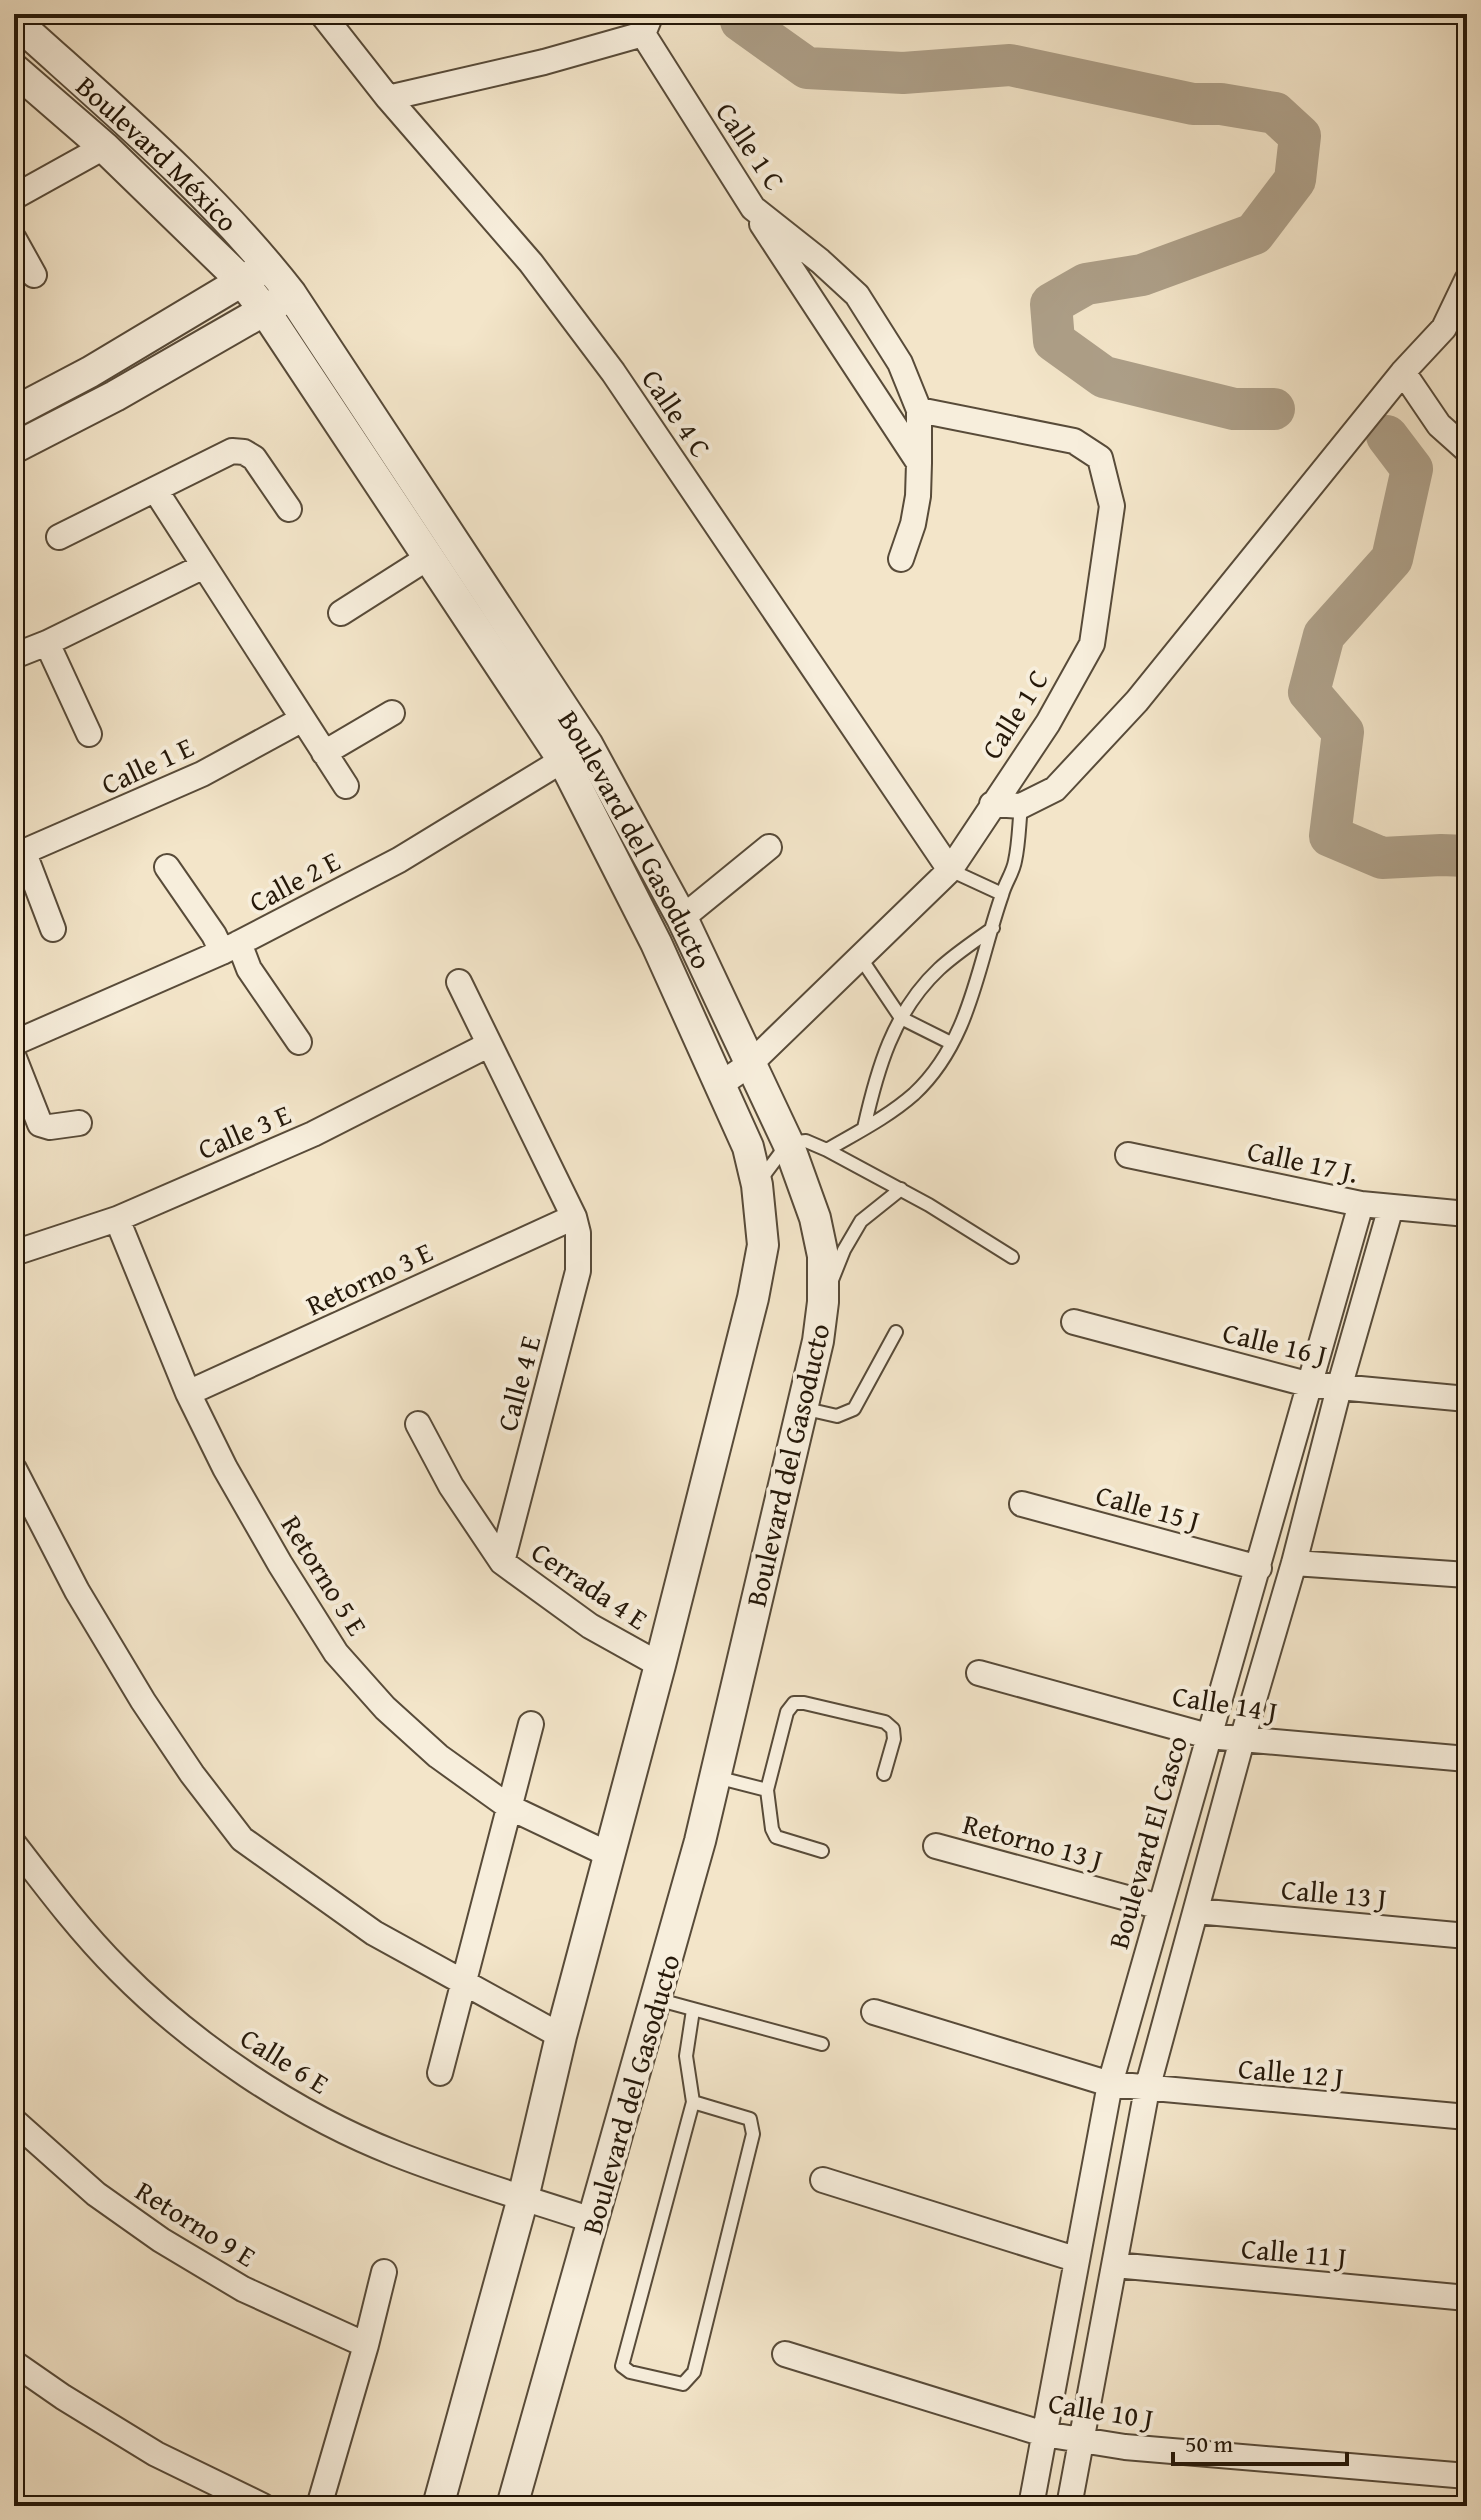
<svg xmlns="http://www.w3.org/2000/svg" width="1481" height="2520" font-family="'Gentium Book Plus',serif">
<rect width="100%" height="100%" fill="#f3e5c9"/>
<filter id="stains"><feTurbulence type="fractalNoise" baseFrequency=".0025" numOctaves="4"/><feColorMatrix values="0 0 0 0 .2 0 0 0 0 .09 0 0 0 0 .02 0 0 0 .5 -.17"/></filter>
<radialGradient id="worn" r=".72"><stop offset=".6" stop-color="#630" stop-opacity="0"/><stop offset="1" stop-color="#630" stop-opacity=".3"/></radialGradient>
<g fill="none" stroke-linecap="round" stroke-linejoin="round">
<path stroke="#ad9f88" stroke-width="42" d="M745 14 741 21 807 68 903 73 1010 65 1193 104H1221L1275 113 1300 136 1295 180 1254 234 1142 275 1086 284 1051 304 1054 341 1104 377 1234 409H1274
M1387 436 1412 469 1392 559 1324 635 1309 692 1343 732 1330 836 1382 858 1441 855 1467 856"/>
<defs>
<path id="service" d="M950 870 1002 894
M860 957 901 1018 951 1043
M864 1128C877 1070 893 1012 939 969 955 954 975 941 993 928
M827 1150C856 1133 888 1117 914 1094 971 1041 978 963 1002 895 1005 883 1013 873 1015 861 1019 843 1019 824 1021 806
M761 1179 788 1143 806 1141 827 1150 929 1205 1012 1257
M832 1280 844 1250 861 1221 901 1189
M802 1408 837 1416 854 1409 896 1332
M716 1777 767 1790 787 1712 794 1703H804L885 1722 893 1729 894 1739 884 1774
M767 1790 772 1829 776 1837 822 1851
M656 1999 822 2044
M693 2102 750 2119 753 2134 694 2372 683 2384 630 2372 622 2366 693 2102 686 2056 693 2010"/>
<path id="minor" d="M322 14 388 98 531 263 613 372 950 870
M651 14 643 34 753 208 820 261 857 295 900 363 919 410V463L918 496 913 524 901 559
M388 98 544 62 643 34
M14 197 104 147
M762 224 919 463
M14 239 34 275
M1403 372 1439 425 1467 450
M156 491 346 786
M59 537 232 451 244 452 254 458 289 509
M341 613 429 557
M47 643 89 734
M14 656 47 643 204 566
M324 753 392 713
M992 804 1021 806 1055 789 1137 701 1403 372 1444 328 1467 280
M24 853 53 929
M14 856 202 774 301 720
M167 867 214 935 222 952
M682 918 769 847
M239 943 249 969 299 1042
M459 982 574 1217 578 1233V1271L502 1562
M14 1043 222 952 399 860 576 752
M14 1058 40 1124 50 1127 79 1123
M721 1084 750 1064 950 870 1048 723 1092 644 1112 506 1100 458 1074 441 919 410
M1128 1155 1361 1204 1467 1214
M117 1219 188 1393 225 1468 280 1564 336 1653 385 1708 438 1756 509 1807 610 1855
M14 1253 117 1219 313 1134 488 1045
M1074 1322 1307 1384 1467 1399
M188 1393 574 1217
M418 1424 451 1486 502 1562 590 1626 660 1665
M14 1469 77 1591 143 1701 192 1774 242 1839 374 1933 561 2036
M1022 1504 1259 1568
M1294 1563 1467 1575
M979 1673 1208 1736 1467 1759
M14 1844C47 1887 80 1931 119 1970 193 2045 295 2114 394 2153 459 2179 528 2199 595 2221
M936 1846 1160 1907
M1196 1911 1467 1936
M874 2012 1110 2084 1467 2117
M440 2073 531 1724
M14 2121 96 2194 161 2240 243 2289 366 2345
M823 2180 1075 2259
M1115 2265 1467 2298
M785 2354 1044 2434 1125 2447 1467 2476
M14 2363 63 2397 156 2454 263 2506
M319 2506 366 2345 384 2272
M1031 2506 1110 2084 1361 1204
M1069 2506 1147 2089 1242 1740 1294 1563 1339 1388 1391 1207"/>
<g id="tertiary">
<path id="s1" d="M14 20C110 107 211 191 291 294L587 744 682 918 788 1143 815 1218 823 1256V1302L818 1341 700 1841 512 2506"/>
<path d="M14 69 104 147 242 281 265 311 563 760 656 943 748 1147 757 1185 763 1245 753 1298 660 1665 561 2036 523 2198 438 2506"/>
<path d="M14 412 90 372 257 272"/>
<path d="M14 448 115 396 282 300"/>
</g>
</defs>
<use href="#service" stroke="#584b39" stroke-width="16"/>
<use href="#minor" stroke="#584b39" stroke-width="28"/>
<use href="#tertiary" stroke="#584b39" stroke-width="34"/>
<use href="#service" stroke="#f7eedc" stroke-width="12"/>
<use href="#minor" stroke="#f7eedc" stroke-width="24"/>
<use href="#tertiary" stroke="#f7eedc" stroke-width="30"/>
</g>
<g text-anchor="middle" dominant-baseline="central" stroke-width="8" stroke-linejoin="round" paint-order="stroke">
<g font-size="28" fill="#251809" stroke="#f7eedc">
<text transform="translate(751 146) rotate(56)">Calle 1 C</text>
<text stroke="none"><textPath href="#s1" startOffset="196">Boulevard México</textPath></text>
<text transform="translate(677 413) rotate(56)">Calle 4 C</text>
<text transform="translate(1014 714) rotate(-58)">Calle 1 C</text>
<text transform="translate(147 765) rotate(-25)">Calle 1 E</text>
<text stroke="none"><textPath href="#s1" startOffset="1036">Boulevard del Gasoducto</textPath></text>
<text transform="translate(294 881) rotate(-28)">Calle 2 E</text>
<text transform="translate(244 1131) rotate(-23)">Calle 3 E</text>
<text transform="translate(1303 1161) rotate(12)">Calle 17 J.</text>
<text transform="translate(369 1278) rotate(-25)">Retorno 3 E</text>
<text transform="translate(1275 1343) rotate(13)">Calle 16 J</text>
<text transform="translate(518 1383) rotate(-75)">Calle 4 E</text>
<text transform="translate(787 1465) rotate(-77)">Boulevard del Gasoducto</text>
<text transform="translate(1148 1507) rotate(15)">Calle 15 J</text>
<text transform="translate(325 1575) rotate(58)">Retorno 5 E</text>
<text transform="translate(590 1585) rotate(34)">Cerrada 4 E</text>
<text transform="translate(1225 1703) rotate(9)">Calle 14 J</text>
<text transform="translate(1033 1841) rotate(15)">Retorno 13 J</text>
<text transform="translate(1147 1842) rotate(-74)">Boulevard El Casco</text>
<text transform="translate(1334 1893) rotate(5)">Calle 13 J</text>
<text transform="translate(285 2060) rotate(32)">Calle 6 E</text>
<text transform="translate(1291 2072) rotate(5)">Calle 12 J</text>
<text transform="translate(630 2094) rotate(-74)">Boulevard del Gasoducto</text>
<text transform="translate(196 2223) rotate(32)">Retorno 9 E</text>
<text transform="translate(1294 2252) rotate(5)">Calle 11 J</text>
<text transform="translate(1101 2410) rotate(9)">Calle 10 J</text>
</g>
</g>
<rect width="1481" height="2520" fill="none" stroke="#f3e5c9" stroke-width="48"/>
<rect x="16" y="16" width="1449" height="2488" fill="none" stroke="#251809" stroke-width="4"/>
<rect x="24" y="24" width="1433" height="2472" fill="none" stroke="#251809" stroke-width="2"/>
<path d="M1173 2452v12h174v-12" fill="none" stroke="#251809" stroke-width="4"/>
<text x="1185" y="2452" font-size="24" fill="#251809" stroke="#f7eedc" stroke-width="6" paint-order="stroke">50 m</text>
<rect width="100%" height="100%" filter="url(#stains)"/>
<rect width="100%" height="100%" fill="url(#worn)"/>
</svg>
